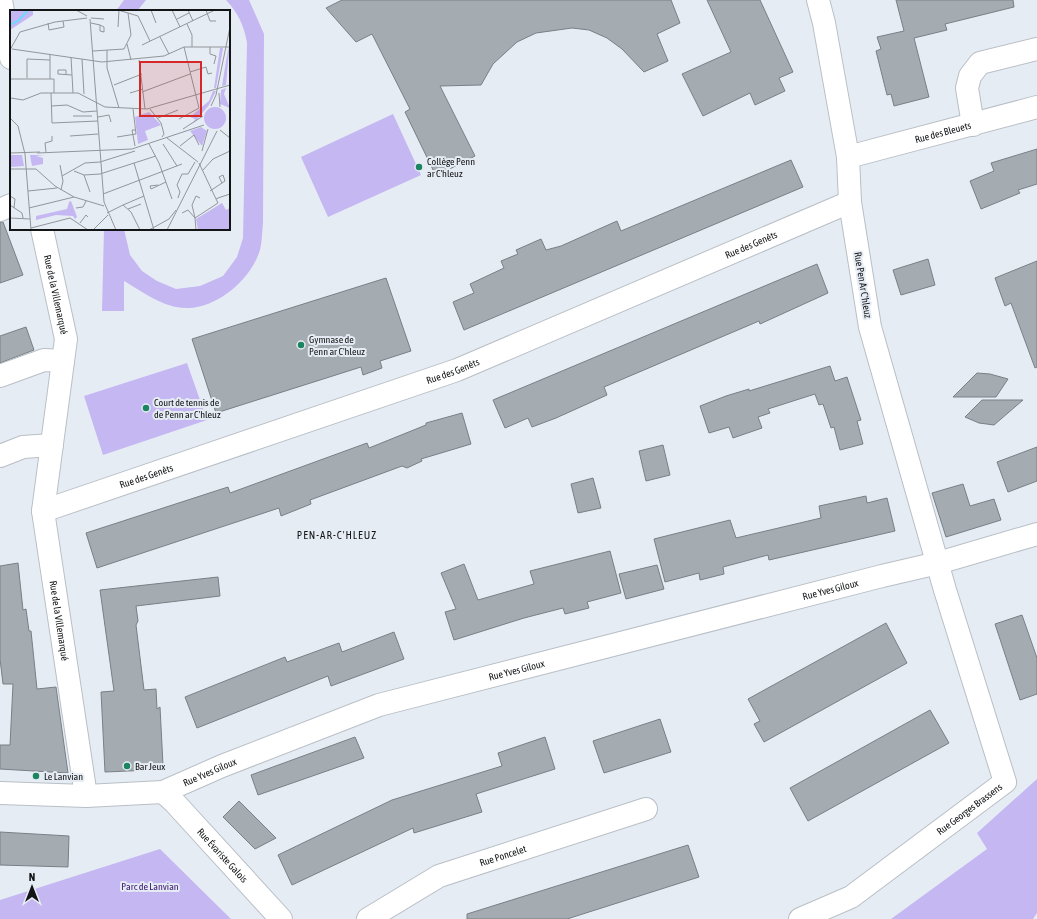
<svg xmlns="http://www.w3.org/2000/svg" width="1037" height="919" font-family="'Asap Condensed',sans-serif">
<rect width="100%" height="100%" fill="#e6ecf4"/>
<path fill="#c5b7f2" d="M124 0H146L137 11H116Z
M226 0H249L264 34 263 223C262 232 262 242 260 250 251 279 219 307 188 308 165 309 143 292 124 281V311H102L104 229H124L130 255 142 271 157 281 176 289 200 286 223 276 237 257 243 238 247 43C244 25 238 13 226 0Z
M393 114 421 175 328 217 301 157Z
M187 363 207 420 103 455 84 396Z
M1037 779V913L1033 919H891L987 849 977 833Z
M160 849 231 919H0V900Z"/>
<path fill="#a4acb2" stroke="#788086" d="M342 0H671L680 23 657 34 668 61 644 72 622 49 607 38 589 30 572 28 536 33 517 42 493 64 481 85 440 86 475 156 436 176 405 112 410 109 372 34 356 42 326 8Z
M707 0H760L793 72 779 78 785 91 755 105 750 93 703 116 682 74 731 52Z
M896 0H1013L1014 7 945 24 947 30 914 38 929 97 894 106 891 94 887 95 876 51 881 49 877 37 904 31Z
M1037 149V184L1018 190 1020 193 981 209 970 181 994 171 991 163Z
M791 160 803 187 464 330 453 302 474 293 470 284 504 268 501 261 518 254 516 250 541 239 546 250 561 246 617 221 621 231Z
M0 222H3L23 275 0 283Z
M928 259 935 285 901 295 893 270Z
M1037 261V367L1035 368 1011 303 1005 306 995 278Z
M817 264 828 293 760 324 759 321 604 387 607 395 556 418 532 427 528 418 505 428 493 400Z
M386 278 411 351 380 361 382 368 363 375 361 367 216 413 192 339Z
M26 327 34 350 0 363V336Z
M830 366 835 381 847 377 861 420 857 421 863 444 840 450 834 427 831 428 823 404 819 405 815 394 768 409 770 413 758 417 762 428 733 438 729 427 709 433 700 406 726 396 749 389V391Z
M977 373 990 374 1008 379 996 397H953Z
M982 400H1023L994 425 979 423 965 417Z
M462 413 471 444 421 459 422 461 407 468 402 466 310 500 311 504 281 516 279 508 97 568 86 533 228 487 230 493 367 443 369 448 426 425V423Z
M663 445 670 475 646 481 639 451Z
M1037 447V481L1008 492 997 462Z
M593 478 601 508 578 513 571 484Z
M963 484 970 506 994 499 1001 520 946 537 932 493Z
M866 496 867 503 887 498 895 531 769 560 768 555 723 567 724 574 700 580 699 573 665 582 654 539 730 520 736 538 821 518 819 506Z
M610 551 621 593 587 602 589 608 565 614 563 608 524 618 454 640 445 612 456 609 441 573 464 564 478 600 534 584 530 571Z
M18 563 23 610 26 609 29 631H31L37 689 56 687 68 773 0 769V745H10L13 684H3L0 659V566Z
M657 565 664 589 626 599 619 574Z
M218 577 220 596 136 606 138 621 136 625 144 690 156 689 157 709 160 707 163 765 151 766V770L105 772 101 692 114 691 100 590Z
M1022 615 1037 658V694L1020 700 995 624Z
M886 623 907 663 764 742 754 724 760 721 748 699Z
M394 632 404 659 331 686 328 676 197 728 185 697 285 657 287 662 339 643 342 652Z
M930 710 949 743 808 821 790 788Z
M660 719 671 752 604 773 593 741Z
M355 737 364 758 258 795 251 775Z
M545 737 555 769 476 794 482 812 414 833 413 828 292 885 278 855 392 800 502 766 498 753Z
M239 801 276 838 255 849 223 817Z
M0 832 69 836 68 867 0 865Z
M688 845 699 877 567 919H467V914Z"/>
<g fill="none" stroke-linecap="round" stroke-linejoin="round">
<defs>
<g id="minor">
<path d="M1 0 11 58"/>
<path d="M973 125 967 88 970 76 980 63 1037 49"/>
<path id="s1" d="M848 157 1037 107"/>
<path d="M0 210 11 205"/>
<path id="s2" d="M42 229 66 339 43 511 86 796"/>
<path d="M0 376 44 360 63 361"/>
<path d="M0 456 23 447 52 445"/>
<path id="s3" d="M43 511 457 370 850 202"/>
<path id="s4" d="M163 792 175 803 281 919"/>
<path id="s5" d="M0 793 86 796 163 792 222 766 379 705 882 576 938 563 1037 534"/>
<path id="s6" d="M368 919 439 876 646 809"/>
<path id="s7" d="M800 919 851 897 1005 782 945 590 870 327 850 202 848 157 824 23 818 0"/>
</g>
</defs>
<use href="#minor" stroke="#b9bfc6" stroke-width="24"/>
<use href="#minor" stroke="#fff" stroke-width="22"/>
</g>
<g fill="#1b8460" stroke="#e6ecf4" stroke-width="1.5">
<circle cx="419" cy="167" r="4"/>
<circle cx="301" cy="345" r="4"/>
<circle cx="146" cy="408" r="4"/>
<circle cx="127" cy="766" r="4"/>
<circle cx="36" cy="776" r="4"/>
</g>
<g text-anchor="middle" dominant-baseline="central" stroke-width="4" stroke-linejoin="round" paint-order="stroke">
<g font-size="10" fill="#121416" stroke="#e6ecf4">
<text stroke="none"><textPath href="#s1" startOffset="98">Rue des Bleuets</textPath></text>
<text stroke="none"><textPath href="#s3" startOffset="757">Rue des Genêts</textPath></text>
<text transform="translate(863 285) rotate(81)">Rue Pen Ar C'hleuz</text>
<text stroke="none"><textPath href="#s2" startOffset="67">Rue de la Villemarqué</textPath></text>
<text stroke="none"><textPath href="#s3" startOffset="433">Rue des Genêts</textPath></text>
<text stroke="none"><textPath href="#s3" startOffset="109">Rue des Genêts</textPath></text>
<text stroke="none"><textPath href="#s5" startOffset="862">Rue Yves Giloux</textPath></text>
<text stroke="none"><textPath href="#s2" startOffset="397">Rue de la Villemarqué</textPath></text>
<text stroke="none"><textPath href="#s5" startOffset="538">Rue Yves Giloux</textPath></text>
<text stroke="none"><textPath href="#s5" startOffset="214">Rue Yves Giloux</textPath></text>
<text stroke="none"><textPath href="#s7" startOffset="203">Rue Georges Brassens</textPath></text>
<text stroke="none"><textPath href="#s4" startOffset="87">Rue Évariste Galois</textPath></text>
<text stroke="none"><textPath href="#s6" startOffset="150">Rue Poncelet</textPath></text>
</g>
<g font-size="10" fill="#121416" stroke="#e6ecf4" text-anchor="start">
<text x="427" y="161">Collège Penn<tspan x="427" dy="12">ar C'hleuz</tspan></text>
<text x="309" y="339">Gymnase de<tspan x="309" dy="12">Penn ar C'hleuz</tspan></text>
<text x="154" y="402">Court de tennis de<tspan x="154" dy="12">de Penn ar C'hleuz</tspan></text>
<text x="135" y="766">Bar Jeux</text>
<text x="44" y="776">Le Lanvian</text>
</g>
<g font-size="10" fill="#3a146f" stroke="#e6ecf4">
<text x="150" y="886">Parc de Lanvian</text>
</g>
<g font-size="11" letter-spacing="1" fill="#121416" stroke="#e6ecf4">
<text x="337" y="535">PEN-AR-C'HLEUZ</text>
</g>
</g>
<g transform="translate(10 10)">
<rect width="220" height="220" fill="#e6ecf4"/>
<path d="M4 0H23V5L0 20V2ZM220 31 216 75 212 76 216 51ZM210 38H213L206 78H204ZM216 78 214 84 220 98 210 94 211 80ZM203 81H206L199 95 183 114 185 109 180 107 199 91ZM194 108a11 11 0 1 1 22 0a11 11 0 1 1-22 0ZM139 102 151 115 135 121 138 130 128 134 125 107ZM191 117 197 121 192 136 180 121ZM0 145H12L14 156 0 157ZM20 145H35L26 146 33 148V154L22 156ZM61 191 67 207 65 209 63 206 46 205 26 210V206L57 199 59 192ZM212 193 216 200 220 198V220H188L186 209Z" fill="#c5b7f2"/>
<path fill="none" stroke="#6bdbfd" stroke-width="2" d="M0 15 9 10 18 0"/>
<path fill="none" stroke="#91969b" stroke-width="1" d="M66 0 77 6M108 0 128 6 140 31M141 0 146 13M162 0 170 17M178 0 183 11M196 0 200 11H206M81 8 94 9M80 9 94 192 106 220M167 9 179 3M38 13 39 20 54 17 53 11M81 13 90 15V21L94 22V17L90 15M177 14 182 25V37M108 17 109 0M150 27 159 44M117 34 121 50M132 35 205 0M200 37V44L206 46 204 54M2 39 92 52 154 46 174 37H220M0 40 10 22 45 12 77 8M97 40V58L109 98M83 41 114 39 121 25 118 3M40 44V69M61 47 63 83M72 49 74 84M129 50 135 99M180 62 196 57 198 64 202 63M56 64V60H48V64L62 65M17 68V49L40 50M0 69H40M40 69H44V83M104 75 132 64M132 82 180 64M41 83 42 113 88 111M120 83 133 79M209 83 210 97M1 88 13 90 31 83H68L95 97 137 99 220 75M41 96 57 95 73 102 87 101M201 96 206 85 220 17M140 99 151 113 154 124 152 127M63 106H82M88 107 99 105 101 112M0 108 8 116 15 144M148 108 168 100M169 109 189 98 174 37M173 119 193 106M210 120 220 128M60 126 88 124M107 127 126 124 123 99M157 128 188 152M139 134 149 153 162 189M153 134 167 156M125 136 122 120H125M170 136 184 125 189 135M192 141 198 119M36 142 35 133 42 131V126M0 143 30 142M27 143 122 139 194 115M15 144 21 220M124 153 144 220M189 153 206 189M50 155 53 171 51 180M0 159H26L45 176 64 187 94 196M193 160 203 149 220 141M64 161 74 165 90 164 146 146M74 165 80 182M52 166 75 153 90 152 125 141M148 175 140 176 141 179 156 172M18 181 47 178M200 181 215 171 213 165 209 167 212 173M93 184 172 154M0 186 5 189 4 198M168 188 170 182 167 175 172 164H178L185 152M0 195 12 203 13 208M113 195 134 186M19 198 64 187M66 198 73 197 76 191M118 199 131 194M97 203 113 195 121 202 130 220M172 203 178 200 185 208M0 208 20 209M185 208 182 195 186 186 190 188M70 213 76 205 78 207M21 218 60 208 78 220M83 220 98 205M139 220 159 209 166 200M157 220 207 121M186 220 185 208 208 193 206 189 208 188 220 184"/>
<path fill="#d62828" fill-opacity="0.15" stroke="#d62828" stroke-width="2" d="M130 52H191V106H130Z"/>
<rect width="220" height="220" fill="none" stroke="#121416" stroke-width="2"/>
</g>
<g transform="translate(32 887)" stroke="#e6ecf4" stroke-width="3" paint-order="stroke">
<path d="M0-3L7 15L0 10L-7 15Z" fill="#121416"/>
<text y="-6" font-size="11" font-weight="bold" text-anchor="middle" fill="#121416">N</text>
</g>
</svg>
